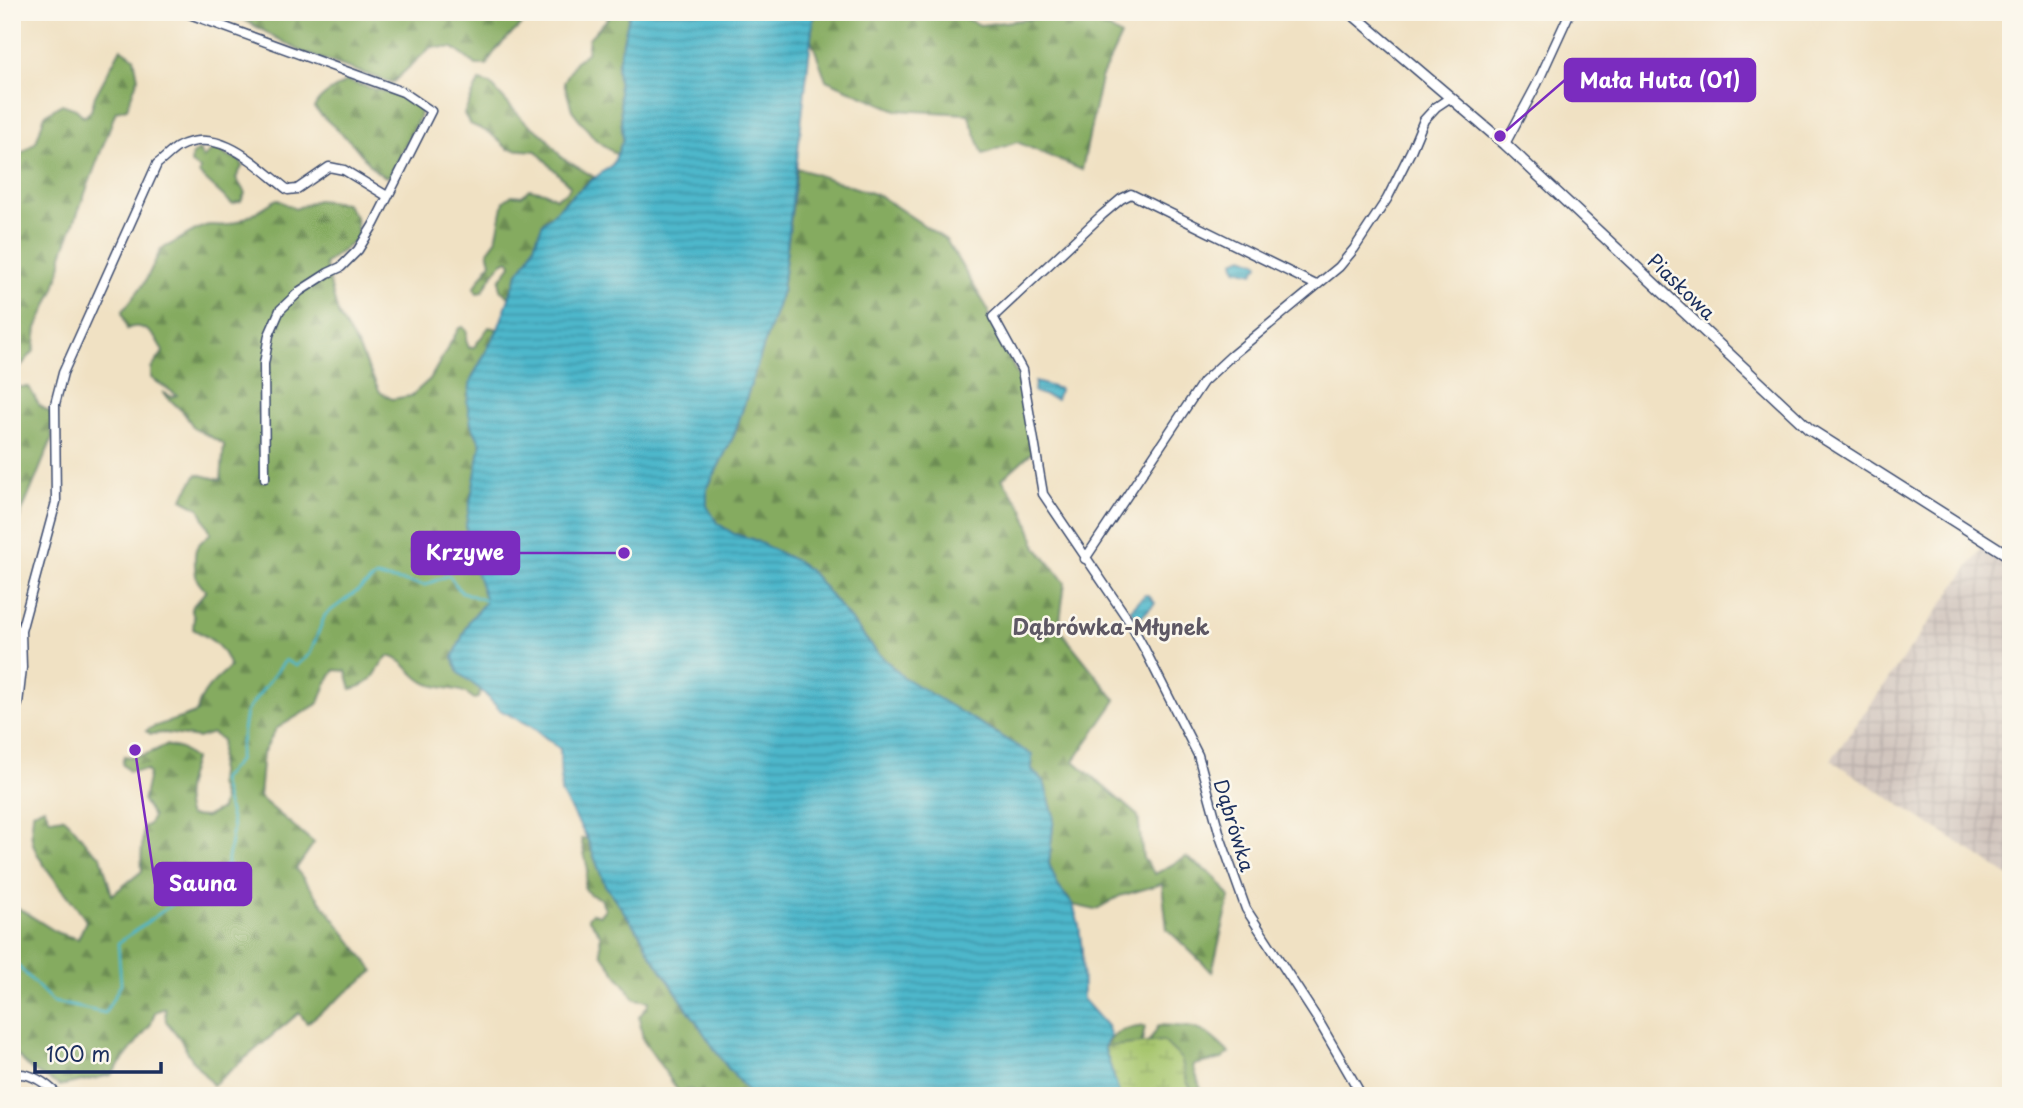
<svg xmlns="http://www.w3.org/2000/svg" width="2023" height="1108" font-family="'Playpen Sans',sans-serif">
<defs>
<pattern id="industrial-grid" width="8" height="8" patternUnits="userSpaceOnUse" patternTransform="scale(1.75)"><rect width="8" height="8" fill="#cec1ba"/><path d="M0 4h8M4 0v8" fill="none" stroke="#b0a6a2"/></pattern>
<pattern id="forest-firs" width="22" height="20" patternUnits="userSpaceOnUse" patternTransform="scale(1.75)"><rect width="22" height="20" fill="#85ab61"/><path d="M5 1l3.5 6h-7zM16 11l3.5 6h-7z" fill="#6c8c53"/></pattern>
<pattern id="wetland-marsh" width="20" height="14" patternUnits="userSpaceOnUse" patternTransform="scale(1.75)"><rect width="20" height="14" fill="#a7c66e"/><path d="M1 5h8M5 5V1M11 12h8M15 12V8" fill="none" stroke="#8faa62"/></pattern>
<pattern id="water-rules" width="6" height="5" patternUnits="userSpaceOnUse" patternTransform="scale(1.75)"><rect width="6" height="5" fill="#4db7cb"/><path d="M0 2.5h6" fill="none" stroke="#3f95a8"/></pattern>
</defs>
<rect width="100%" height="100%" fill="#fbf7ec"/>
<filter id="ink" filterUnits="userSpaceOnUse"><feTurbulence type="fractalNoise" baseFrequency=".0143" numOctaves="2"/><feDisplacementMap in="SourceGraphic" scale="14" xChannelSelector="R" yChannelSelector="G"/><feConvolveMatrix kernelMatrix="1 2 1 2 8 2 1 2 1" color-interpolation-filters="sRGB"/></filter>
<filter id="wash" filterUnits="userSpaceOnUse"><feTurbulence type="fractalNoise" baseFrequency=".00686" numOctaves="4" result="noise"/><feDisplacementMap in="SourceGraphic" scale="28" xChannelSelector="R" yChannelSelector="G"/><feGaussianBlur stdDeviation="1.57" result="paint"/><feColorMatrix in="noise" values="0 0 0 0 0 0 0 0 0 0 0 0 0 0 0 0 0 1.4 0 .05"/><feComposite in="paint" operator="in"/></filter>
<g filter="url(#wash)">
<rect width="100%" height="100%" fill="#f0e1c3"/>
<path fill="url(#industrial-grid)" d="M1982 548 2011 566V877L1831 760Z"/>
<path fill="url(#forest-firs)" stroke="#506d60" stroke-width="2" d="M230 12H533C519 31 496 43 487 65H476L453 48 431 47 392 83 302 52Z
M614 12H630L617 67 623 139 617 155 595 139 572 110 564 82 575 62 587 53 589 38Z
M814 12H950L980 25 1084 12 1121 36 1101 78 1082 170 1017 142 983 154 968 114 896 110 826 80 811 39Z
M121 48 134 57 138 78 127 108 116 111 62 255V263L55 288 37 328 34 351 12 376 18 387H29L39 405 51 413 52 439 12 536V150L22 153 36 142 45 115 62 104 76 109 84 117 91 111 95 96Z
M346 81 400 96 421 107 419 118 390 175 387 177C372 173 362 153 351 142 339 131 326 120 314 108 320 94 335 90 346 81Z
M479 81 490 84 524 121 545 136 562 158 594 177 543 223 529 258 518 273 509 297 500 290V280L511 265 509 260C496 263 490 281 482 292L477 293 474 288 491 262 488 251 496 240 504 201 512 195 522 196 529 189 544 192 556 198 568 191 570 186 536 151 508 149 490 133 470 124 464 114Z
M216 147 228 157 238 159 243 165 236 178 245 193 241 201 232 204 199 174 200 169 191 164C191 157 192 154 199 150L203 158Z
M797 168 880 196 946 240 989 311 988 316 1020 380 1032 452 1002 479 1023 509 1037 548 1065 582 1059 629 1116 700 1074 761 1138 816 1143 858 1155 874 1186 857 1215 877 1230 897 1212 972 1167 929 1162 884 1120 896 1095 910 1073 905 1058 886 1049 864 1054 816 1044 782 1032 770 1030 762 993 730 951 708 903 677 875 650 814 575 800 563 752 539 734 534 717 523 710 514 707 506V489L734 435 782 291Z
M277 199 295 209 317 200 345 203 356 217 358 238 325 264 338 314 359 349 380 392 392 399 411 396 430 379 459 328 463 327 467 332 466 340 469 348 474 347 489 327 498 329 471 380V424L481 444 478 465 479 579 486 601 469 621 453 658 459 673 481 690 478 698 474 699C461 686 444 690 428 684 412 678 406 659 388 656 374 671 377 684 351 689L346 671 335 670 326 684 319 703 276 729 263 753 259 797 314 843 296 869 374 971 307 1023 299 1013 213 1085 193 1061 179 1037 166 1021 165 1008 155 1012 151 1024 111 1075 60 1086 32 1070 12 1050V904L58 933 78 939 86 921C73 898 35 862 32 839 30 830 33 821 33 812L44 807 50 819 63 817C80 830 83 846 101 856L112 895 142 871C140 856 143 843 143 827L148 825 153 817 143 801 149 774 147 770 129 771 122 764 124 756C139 759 153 752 166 745L181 749 194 759C188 780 181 796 189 816L206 817 221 809 223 800 218 783 222 740 212 733 198 738 165 733 151 734 146 731C154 724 183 719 197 712 200 692 215 680 230 667 223 646 212 639 193 629L194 618 191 608 206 591C196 580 196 581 195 566 194 546 196 546 211 533L199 508 182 499 197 474 221 480 224 444 194 428 184 413 162 392 172 397 177 395 151 378V369L163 352C157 337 144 321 127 329L122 312 145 282 161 249C177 243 188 232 205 226 212 223 220 227 227 225 245 220 261 209 277 199Z
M12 561 18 565 19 576 12 623Z
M587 838 605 885 642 937 648 950 724 1063 751 1096H725L718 1093 705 1096 690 1090 679 1092 643 1040 639 1017 648 1005 649 1001 635 999 601 953 600 934 588 918 592 913 600 915 605 909 601 899 589 894 584 887 588 870 581 839Z
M1159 1025C1196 1027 1202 1025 1229 1053L1222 1059 1193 1065 1203 1096H1195L1187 1082 1147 1045Z
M1145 1026 1142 1042 1128 1052 1120 1096 1104 1047C1117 1030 1124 1028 1145 1026Z"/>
<path fill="url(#wetland-marsh)" stroke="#617a66" stroke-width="2" d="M1163 1041 1181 1058 1187 1082 1195 1096H1120L1104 1047Z"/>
<path fill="url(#water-rules)" stroke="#347394" stroke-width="2" d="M630 12H814L782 291 734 435 707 489V506L717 523 734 534 752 539 800 563 814 575 875 650 903 677 1032 755V770L1044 782 1054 816 1049 864 1058 886 1073 905 1079 925 1082 950 1083 999 1107 1026 1111 1036 1104 1047 1120 1096H751L724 1063 648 950 642 937 605 885 587 838 561 793 560 749 532 727 500 710 481 690 459 673 453 658 469 621 486 601 466 542V524L481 444 471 424 467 403 471 380 498 329 518 273 529 258 543 223 575 193 613 164 618 152 623 139 617 67Z
M1243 257 1257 262 1259 265 1253 273 1236 269 1234 261Z
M1035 382 1060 389 1056 399 1034 392Z
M1145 595H1148L1155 603 1139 619 1130 610Z"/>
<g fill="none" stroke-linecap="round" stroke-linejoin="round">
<path stroke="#4db7cb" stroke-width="2.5" d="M12 960 53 1002 105 1013 121 984 118 943 227 865 233 828 221 780 238 761 246 712 285 660 296 666 310 654 325 615 376 577 425 585 449 575 460 591 486 601"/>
</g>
</g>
<g filter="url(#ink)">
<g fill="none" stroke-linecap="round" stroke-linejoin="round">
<defs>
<path id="minor" d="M184 12 403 92 431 111 374 224 358 250 341 267 328 273 300 291 280 310 269 335 264 364 265 478
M1505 144 1537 84 1570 12
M1316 285 1131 194 1121 199 1102 215 993 317 1022 370 1043 494 1129 621 1145 650 1198 755 1221 839 1246 909 1318 1020 1362 1096
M1085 559 1203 382 1231 356 1339 267 1354 249 1387 199 1411 151 1424 120 1436 107 1451 97
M12 704H18L22 668 21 631 56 502 55 404 63 373 157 164C164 159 171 151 178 147 220 125 257 166 288 190L297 189 329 167 344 170 387 196
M12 1075C29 1070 47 1084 59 1096"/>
<path id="tertiary" d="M1350 12 1505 144 1809 429 2011 557"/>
</defs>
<use href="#minor" stroke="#3b4a6d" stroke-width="11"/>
<use href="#tertiary" stroke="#3b4a6d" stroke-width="13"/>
<use href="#minor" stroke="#fff" stroke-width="8"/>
<use href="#tertiary" stroke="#fff" stroke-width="10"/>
</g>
</g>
<g text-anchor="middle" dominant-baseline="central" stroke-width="5" stroke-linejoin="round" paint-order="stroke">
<g font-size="19" fill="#1b2f5e" stroke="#fbf7ec">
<text transform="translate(1682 286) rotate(44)">Piaskowa</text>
<text transform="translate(1235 825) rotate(73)">Dąbrówka</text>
</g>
<g font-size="21" font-weight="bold" fill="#5e5864" stroke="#fbf7ec">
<text x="1111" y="626">Dąbrówka-Młynek</text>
</g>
</g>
<path fill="none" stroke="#7b2cbf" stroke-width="2.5" d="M1500 136L1565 80M624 553L519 553M135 750L155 884"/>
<g fill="#7b2cbf" stroke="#fbf7ec" stroke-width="2.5">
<circle cx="1500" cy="136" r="7"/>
<circle cx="624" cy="553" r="7"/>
<circle cx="135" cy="750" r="7"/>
</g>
<g fill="#7b2cbf" stroke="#7b2cbf" stroke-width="2.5">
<rect x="1565" y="59" width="190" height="42" rx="7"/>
<rect x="412" y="532" width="107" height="42" rx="7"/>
<rect x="155" y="863" width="96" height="42" rx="7"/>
</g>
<g font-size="21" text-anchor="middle" font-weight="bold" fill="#fff">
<text x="1660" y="88">Mała Huta (01)</text>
<text x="465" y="560">Krzywe</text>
<text x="203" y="891">Sauna</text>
</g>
<rect width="2023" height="1108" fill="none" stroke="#fbf7ec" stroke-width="42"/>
<path d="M35 1062v10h126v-10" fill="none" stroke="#1b2f5e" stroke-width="3.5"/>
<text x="46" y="1062" font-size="21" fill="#1b2f5e" stroke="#fbf7ec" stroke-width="5" paint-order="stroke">100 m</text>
</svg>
